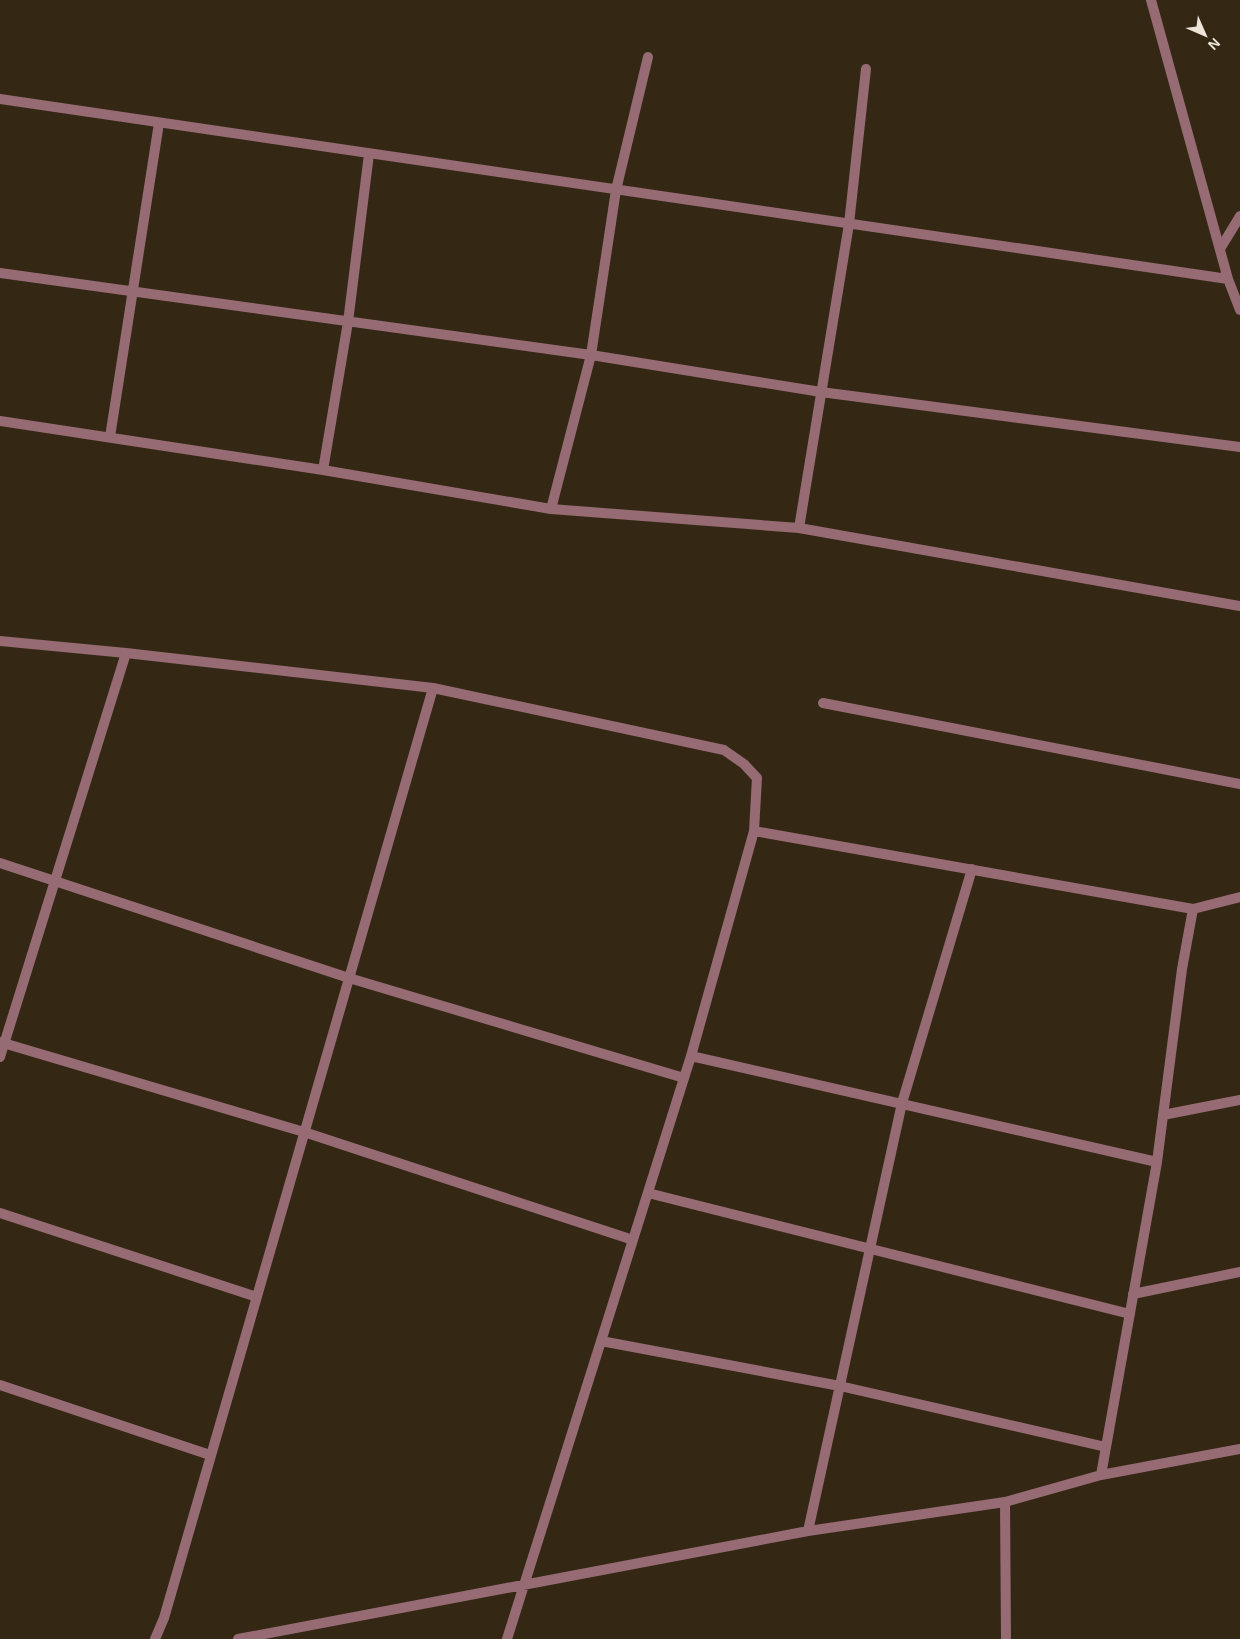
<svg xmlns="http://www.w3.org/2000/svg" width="1240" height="1639" font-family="Arial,sans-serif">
<rect width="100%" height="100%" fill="#342814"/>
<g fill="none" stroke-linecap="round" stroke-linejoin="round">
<path stroke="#966b74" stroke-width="10" d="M1151 0 1228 279 1240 310
M0 99 1228 279
M1220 249 1240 216
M0 273 591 355 821 392 1240 447
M0 421 323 470 551 509 799 528 1240 606
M110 437 159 123
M323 470 348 322 369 154
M551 509 591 355 616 190 648 57
M799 528 849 224 866 69
M0 641 126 653 433 688 724 750 744 764 757 778 754 831 691 1056 507 1639
M823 703 1240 784
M754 831 1193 909
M0 863 349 978 684 1078
M0 1042 304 1132 633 1240
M691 1056 1157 1162
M0 1057 126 653
M1163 1115 1240 1100
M648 1193 1130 1314
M0 1213 257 1297
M1133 1294 1240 1272
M601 1341 840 1386 1106 1447
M0 1385 210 1455
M1101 1475 1157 1162 1182 969 1193 909 1240 897
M1005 1502 1006 1639
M808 1531 902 1103 972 869
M155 1639 164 1618 433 688
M238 1639 808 1531 1005 1502 1101 1475 1240 1449"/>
</g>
<g transform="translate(1205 35) rotate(135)" stroke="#342814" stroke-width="4" paint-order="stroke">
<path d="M0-4L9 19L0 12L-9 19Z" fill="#ede5d8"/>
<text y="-8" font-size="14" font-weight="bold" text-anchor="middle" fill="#ede5d8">N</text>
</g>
</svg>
